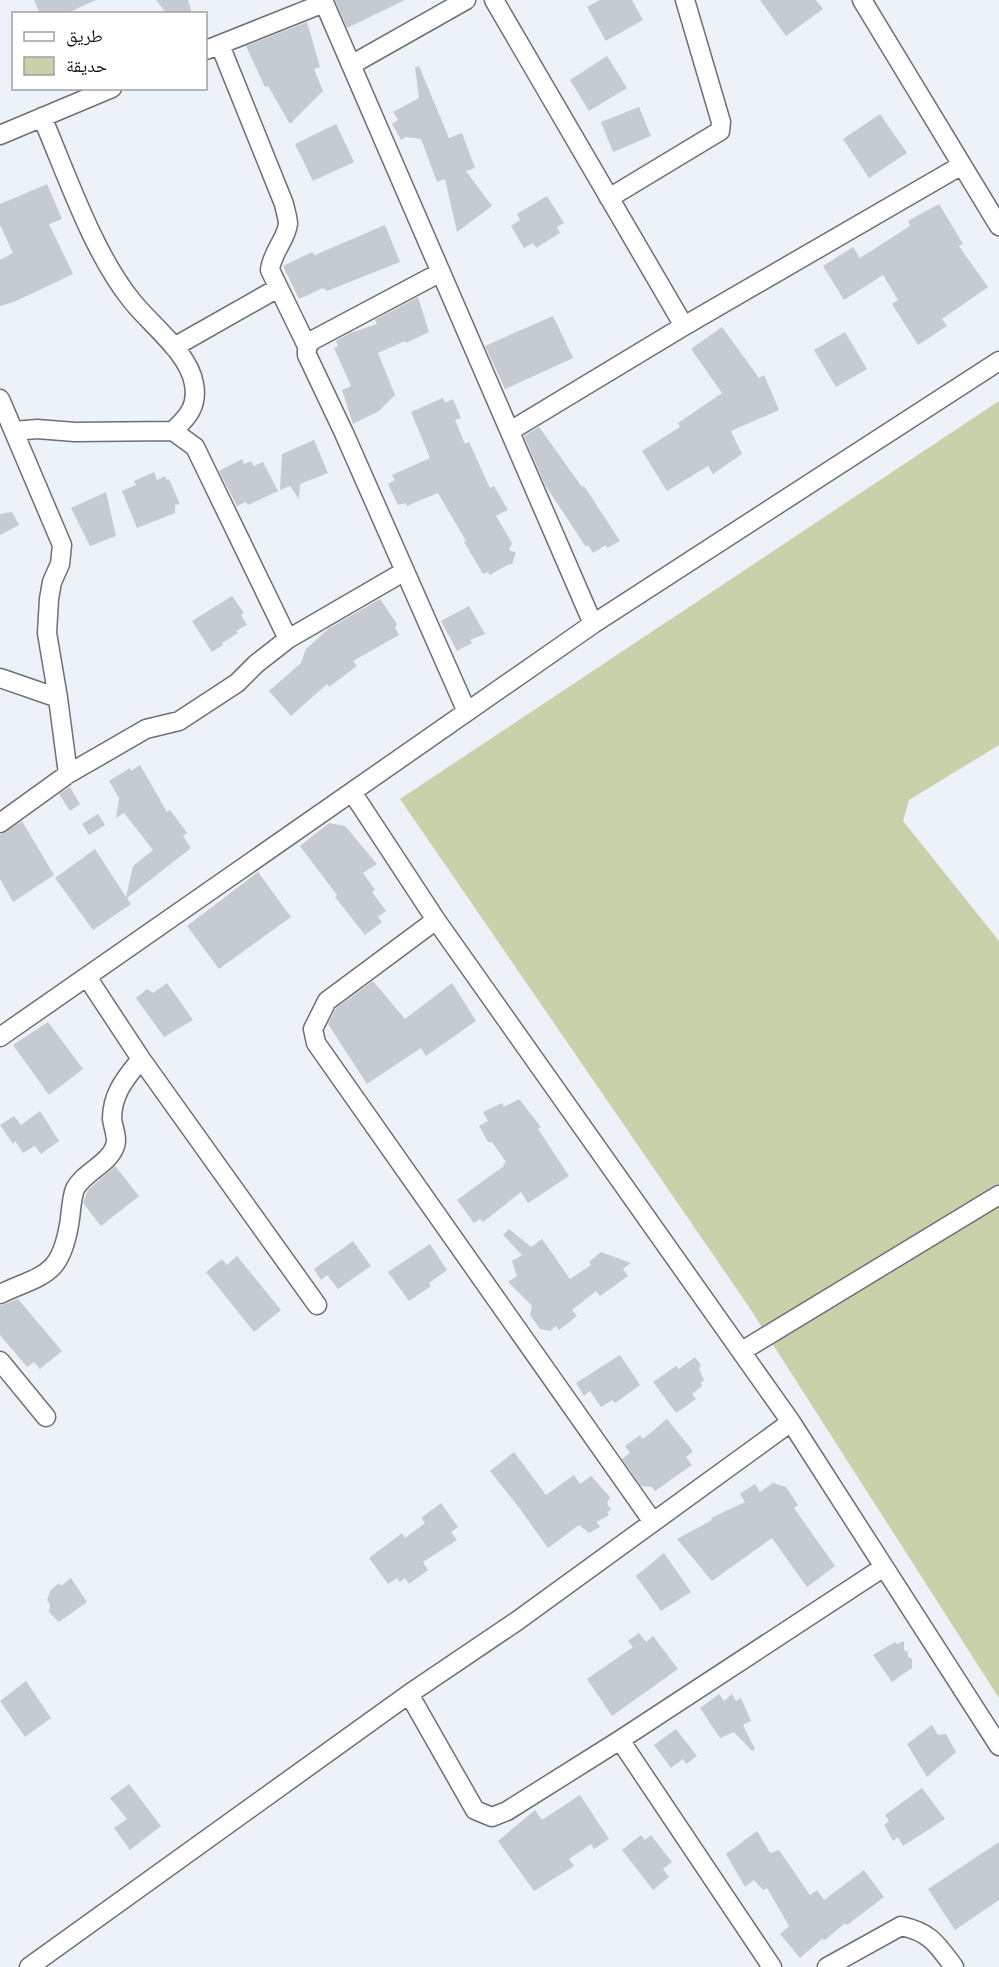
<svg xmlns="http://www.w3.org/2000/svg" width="999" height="1967" font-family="'Source Serif 4','Noto Naskh Arabic',serif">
<rect width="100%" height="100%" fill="#edf2f8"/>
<path fill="#c8d1a9" d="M999 401V745L909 800 903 821 999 941V1698L747 1304 400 799Z"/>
<path fill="#c6cbd1" d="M34 0H96L65 14H40Z
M156 0H188L192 14H167Z
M335 0H405L347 28Z
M600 0H632L643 20 606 41 587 7Z
M760 0H816L823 9 786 36Z
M307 22 320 67 314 69 323 91 290 124 268 86 265 87 246 46Z
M607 56 627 88 589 111 570 80Z
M419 66 449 138 462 133 475 168 466 171 492 206 457 232 445 179 437 182 421 139 406 137 401 140 392 124 398 120 393 112 419 98 415 67Z
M639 107 651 136 613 152 601 122Z
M880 114 907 153 869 178 843 139Z
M336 124 354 162 313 181 295 144Z
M47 184 62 219 49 224 73 274 14 302 0 306V260L13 253 0 225V204Z
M547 196 564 223 557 227 560 233 536 248 533 243 524 248 511 226 520 220 517 214Z
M939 204 963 244 959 246 988 287 942 319 947 326 918 345 892 304 898 300 883 275 844 300 823 266 853 247 860 258 910 226 908 221Z
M385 225 400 262 327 291 323 288 299 299 283 266 312 252 315 255Z
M418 297 429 332 406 343 405 341 378 353 395 395 379 411 353 424 342 390 351 386 334 348 338 346 336 341 350 333 377 324 375 320Z
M553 316 573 358 505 389 485 346Z
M722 327 759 378 764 375 779 410 731 431 742 454 713 474 708 466 667 491 642 451 680 427 678 423 722 393 691 349Z
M845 332 867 369 836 387 814 350Z
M443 398 445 403 453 399 461 418 455 420 465 444 469 442 490 488 494 486 508 510 496 516 512 543 509 550 516 553 512 564 507 565 490 575 488 572 483 574 464 542 466 541 438 493 407 506 406 503 398 505 388 484 395 480 392 475 430 458 411 412Z
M539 427 582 487 584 486 620 541 607 548 606 545 593 553 588 545 586 547 545 485 524 436Z
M314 440 328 473 300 484 299 499 290 486 280 490 282 454Z
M242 459 244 464 251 461 254 466 263 462 278 491 248 505 246 502 237 506 219 471Z
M154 472 157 480 165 476 167 480 169 479 180 504 175 505V513L137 528 122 491 136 485 134 481Z
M106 492 116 536 90 546 71 508Z
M12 512 19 525 0 535V514Z
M232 596 244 613 241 615 247 625 236 631 238 633 222 643 223 645 212 652 192 621Z
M380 599 397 624 395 627 399 635 353 661 357 666 329 687 327 684 291 716 269 691 301 663 306 649 328 629Z
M469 606 485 634 470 640 472 643 457 651 441 621Z
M140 765 167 812 170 810 187 833 183 836 191 848 127 898 131 904 93 930 55 878 95 849 126 897 133 866 153 850 124 813 116 818 119 798 109 781 130 768 131 771Z
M70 787 80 804 70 811 59 794Z
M98 814 105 825 89 835 82 824Z
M22 821 54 875 13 902 0 879V835Z
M329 823 345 826 377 864 363 873 375 890 372 892 386 911 378 917 382 922 365 935 335 897 337 895 300 846Z
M258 872 291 917 219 969 187 926Z
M373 981 405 1019 452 983 476 1021 426 1056 421 1048 367 1084 328 1024 336 1008Z
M167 983 193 1020 164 1037 136 998 147 989 153 993Z
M48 1022 83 1069 49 1095 13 1045Z
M519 1099 541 1127 538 1129 569 1176 528 1203 521 1192 483 1222 480 1219 474 1223 457 1200 504 1166 503 1164 506 1162 492 1142H488L479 1126 488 1121 483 1112 502 1103 504 1107Z
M40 1111 59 1141 41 1154 35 1146 23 1153 15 1141 13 1144 0 1125 14 1116 21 1125Z
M115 1166 139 1196 101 1226 83 1203 84 1200 88 1190Z
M509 1229 531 1247 542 1239 570 1279 591 1265 589 1262 601 1252 631 1263 623 1269 628 1276 600 1296 596 1291 572 1310 577 1316 559 1330 556 1326 550 1331 540 1329 530 1315 532 1306 508 1282 517 1276 512 1261 522 1255 503 1235Z
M353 1241 371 1266 338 1289 327 1275 321 1280 314 1269Z
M430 1244 447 1270 429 1283 431 1286 409 1301 388 1272Z
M237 1256 281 1310 254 1332 206 1272 222 1259 227 1265Z
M18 1299 62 1351 40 1369 34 1362 27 1367 0 1335V1306Z
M620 1355 640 1385 615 1403 612 1400 601 1407 590 1391 584 1396 576 1383Z
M695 1357 701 1365 699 1369 704 1380 701 1383 702 1386 692 1394 696 1399 676 1413 653 1382 676 1366 679 1369Z
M667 1419 693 1451 686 1457 692 1465 655 1491 652 1487 641 1486 622 1459 630 1453 625 1446 640 1435 643 1439Z
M514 1452 546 1495 574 1475 580 1484 591 1476 610 1497 607 1503 611 1510 607 1512 609 1515 597 1522 600 1527 589 1533 579 1525 548 1548 520 1509 490 1471Z
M773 1483 786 1487 798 1505 794 1508 835 1566 807 1587 772 1538 712 1581 677 1539 712 1520 711 1518 745 1502 740 1494 755 1484 760 1492Z
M441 1503 458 1527 451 1532 457 1540 423 1562 428 1570 409 1584 405 1578 400 1582 397 1578 388 1584 369 1558 402 1533 405 1538 425 1523 421 1518Z
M664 1553 691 1592 661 1611 636 1576Z
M71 1578 87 1602 59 1622 49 1612 50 1604 47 1600 50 1591 59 1583 61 1586Z
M639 1633 646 1642 653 1636 678 1669 612 1716 587 1679 633 1647 628 1641Z
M904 1641V1650L908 1652V1657L912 1659V1668L892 1682 873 1655 895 1642 897 1644Z
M26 1681 51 1718 25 1737 0 1701Z
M719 1694 724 1701 732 1694 736 1701 741 1698 751 1721 743 1725 755 1749 752 1751 734 1732 720 1738 700 1708Z
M932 1725 938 1735 946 1734 956 1752 927 1777 907 1744Z
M676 1729 697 1756 686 1764 683 1759 671 1768 654 1745Z
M129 1784 161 1826 130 1850 114 1828 127 1819 110 1798Z
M922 1788 945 1819 903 1846 898 1837 893 1841 884 1825 889 1821 885 1815Z
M580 1795 609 1839 594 1849 591 1844 569 1859 574 1866 534 1891 498 1841 535 1810 542 1820Z
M757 1831 770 1853 779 1850 810 1895 817 1890 824 1900 864 1870 884 1897 847 1925 845 1923 825 1940 822 1939 800 1958 780 1934 789 1926 767 1888 763 1890 754 1880 745 1887 726 1854Z
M641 1835 645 1840 651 1835 672 1862 663 1869 669 1877 653 1890 622 1850Z
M999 1842V1900L955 1930 928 1889Z"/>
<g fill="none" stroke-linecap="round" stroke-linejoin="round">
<defs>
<path id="street" d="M323 0 593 624
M494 0 684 326
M862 0 999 226
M220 45 284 204C285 210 288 218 288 224 286 240 272 252 270 270L307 346V355L344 433 467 712
M206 50 324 3
M351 65 466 0
M42 117C67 175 93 253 132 301 151 325 189 353 194 384 198 406 188 417 173 431
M0 135 112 88
M609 198 720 131 721 122 685 0
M307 346 313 340 441 272
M174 347 278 288
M0 399 62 545 60 564 52 582 49 599 47 633 58 698 68 774
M14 431 37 429 75 432 173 431 195 447 288 639
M510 431 684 326 962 165
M0 678 58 698
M352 792 436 920 791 1422 999 1746
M0 823 68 774 146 729 179 721 237 683 256 664 288 639 405 571
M436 920 327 1001 313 1029 316 1043 653 1522
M87 977 141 1059 317 1305
M0 1037 593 624 999 361
M0 1294C43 1274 60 1277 69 1225 71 1215 71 1199 75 1189 84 1172 109 1164 115 1146 118 1138 113 1127 112 1119 112 1093 126 1078 141 1059
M742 1351 999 1195
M0 1361 46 1417
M409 1694 475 1810 492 1817 507 1811 620 1740 884 1567
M620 1740 772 1967
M29 1967 409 1694 517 1621 791 1422
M827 1967 901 1926C930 1932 937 1944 954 1967"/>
</defs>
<use href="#street" stroke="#6c7076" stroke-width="21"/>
<use href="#street" stroke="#fff" stroke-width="18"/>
</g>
<rect x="12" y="12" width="195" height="78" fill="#ffffff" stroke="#a0a0a1" stroke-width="1.5"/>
<rect x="24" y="32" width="30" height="9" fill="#ffffff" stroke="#a0a0a1" stroke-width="1.5"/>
<text x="66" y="42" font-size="18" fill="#111214">طريق</text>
<rect x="24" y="57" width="30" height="18" fill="#c8d1a9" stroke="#a0a0a1" stroke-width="1.5"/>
<text x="66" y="72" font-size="18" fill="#111214">حديقة</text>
</svg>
